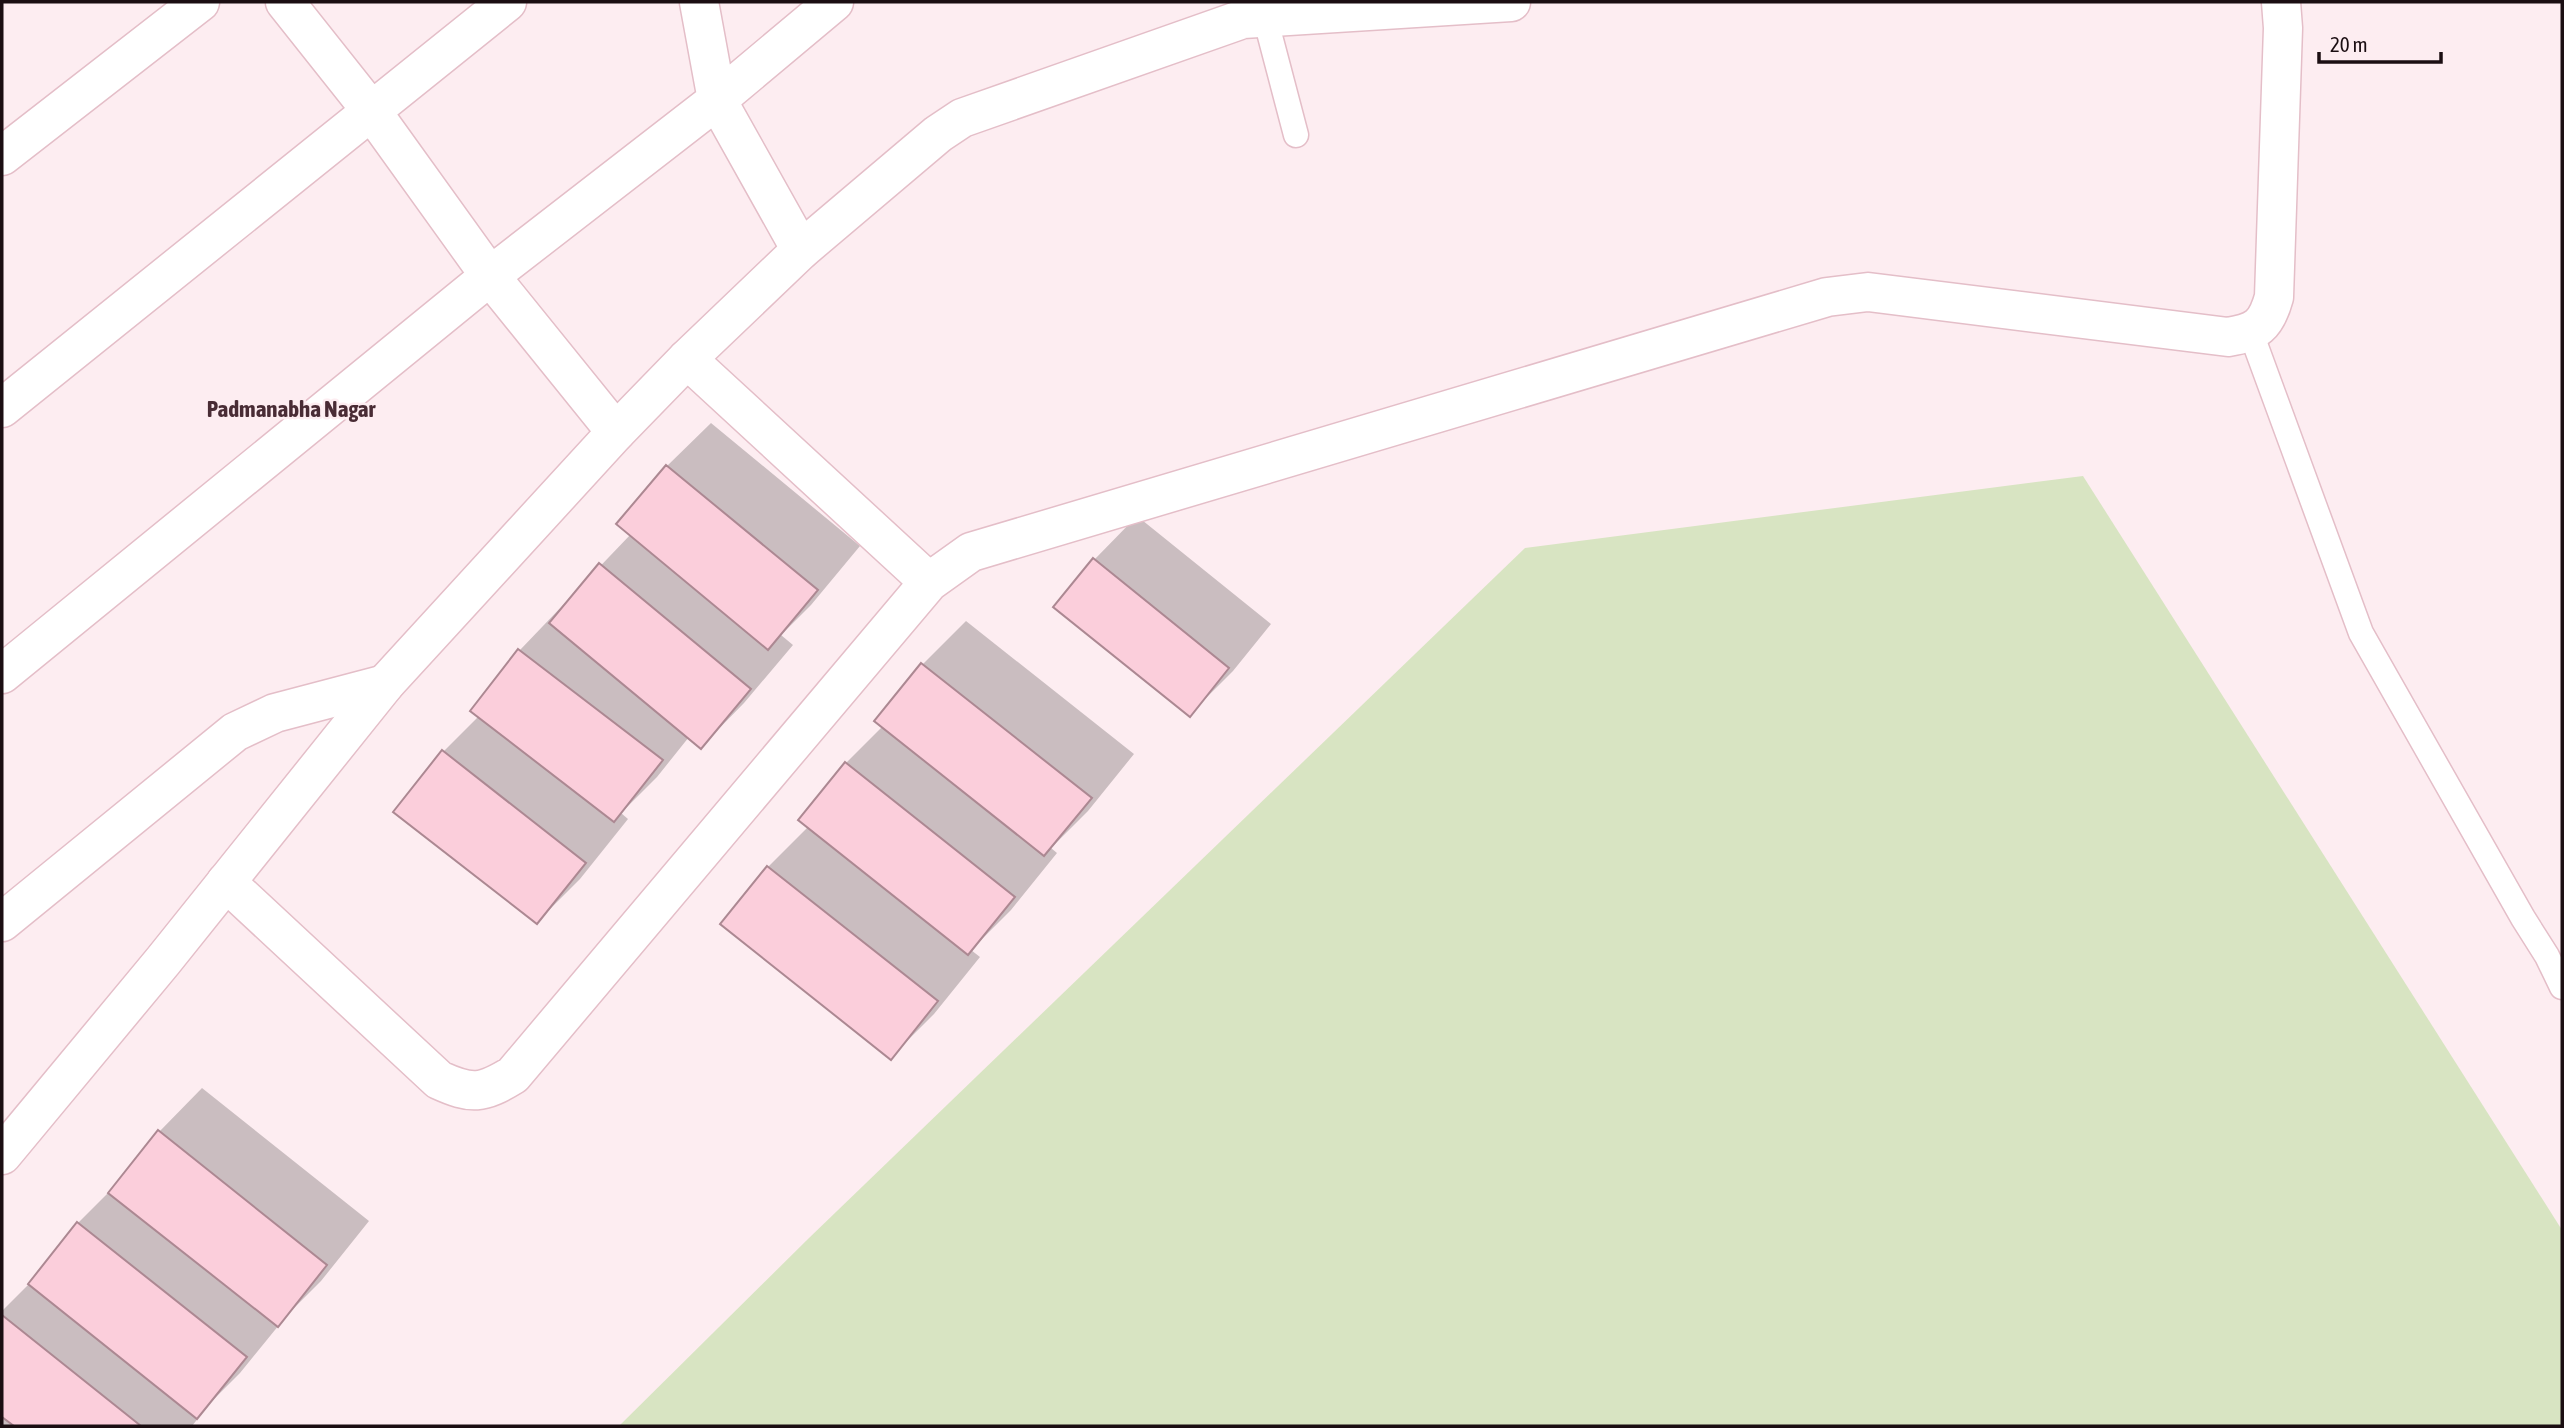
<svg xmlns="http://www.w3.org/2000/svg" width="2564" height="1428" font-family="'Asap Condensed',sans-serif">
<rect width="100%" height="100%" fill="#fdedf1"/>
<path fill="#d8e4c2" d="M2083 476 2562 1230V1426H619L809 1238 1525 548Z"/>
<path fill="#0003" d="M711 423 860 546 811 605 781 635 793 645 744 703 701 747 689 737 657 777 621 813 628 819 580 879 537 922 443 752 479 716 472 710 520 650 631 534 618 524 667 466Z
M1137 516 1271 624 1233 671 1190 714 1094 560Z
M966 621 1134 754 1088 811 1051 848 1057 853 1011 910 971 950 980 957 934 1014 891 1057 723 924 768 867 809 826 800 819 846 763 883 726 877 720 923 664Z
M202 1088 369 1221 321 1281 288 1314 240 1373 210 1403 192 1426H2V1311L33 1280 78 1223 114 1187 159 1132Z"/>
<path fill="#fbcedb" stroke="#ac8892" stroke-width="2" d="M666 465 818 590 768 650 616 524Z
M1093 558 1229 668 1190 717 1053 607Z
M599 563 751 689 701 749 549 623Z
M518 649 663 760 614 822 470 711Z
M921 663 1092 798 1044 856 874 721Z
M442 750 586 863 537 924 393 812Z
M845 762 1015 897 968 955 798 820Z
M767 866 938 1001 891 1060 720 924Z
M158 1130 327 1265 278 1327 108 1193Z
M77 1222 247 1357 197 1419 28 1284Z
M2 1315 141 1426H14L2 1417Z"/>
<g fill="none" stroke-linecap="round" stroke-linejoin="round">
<defs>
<path id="service" d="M1265 17 1296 135
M2251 333 2361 633 2523 918 2547 956 2562 987"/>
<path id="minor" d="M285 2 370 109 490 276 616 432
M699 2 717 100 801 250
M2 156 200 2
M687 359 929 582 971 552 1827 297 1868 292 2228 337C2257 332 2266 326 2274 297L2283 28 2281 2
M2 408 507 2
M2 674 490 276 717 100 834 2
M226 882 439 1080C472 1095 482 1094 513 1075L929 582
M2 922 235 732 275 713 385 684"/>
<path id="tertiary" d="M2 1155 163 961 385 684 616 432 687 359 801 250 938 134 962 118 1243 19 1511 2"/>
</defs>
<use href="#service" stroke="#e4bec8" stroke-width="27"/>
<use href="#minor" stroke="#e4bec8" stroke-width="41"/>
<use href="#tertiary" stroke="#e4bec8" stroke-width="41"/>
<use href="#service" stroke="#fff" stroke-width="24"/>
<use href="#minor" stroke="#fff" stroke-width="38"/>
<use href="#tertiary" stroke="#fff" stroke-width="38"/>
</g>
<g text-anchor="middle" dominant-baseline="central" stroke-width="5" stroke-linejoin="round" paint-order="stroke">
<g font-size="23" font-weight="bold" fill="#492c35" stroke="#fdedf1">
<text x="291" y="409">Padmanabha Nagar</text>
</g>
</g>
<rect width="2564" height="1428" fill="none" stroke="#1b0e12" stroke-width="7"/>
<path d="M2319 52v10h122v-10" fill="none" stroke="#1b0e12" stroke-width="3.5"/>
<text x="2330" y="52" font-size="21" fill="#1b0e12" stroke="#fdedf1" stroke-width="5" paint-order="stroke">20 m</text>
</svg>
